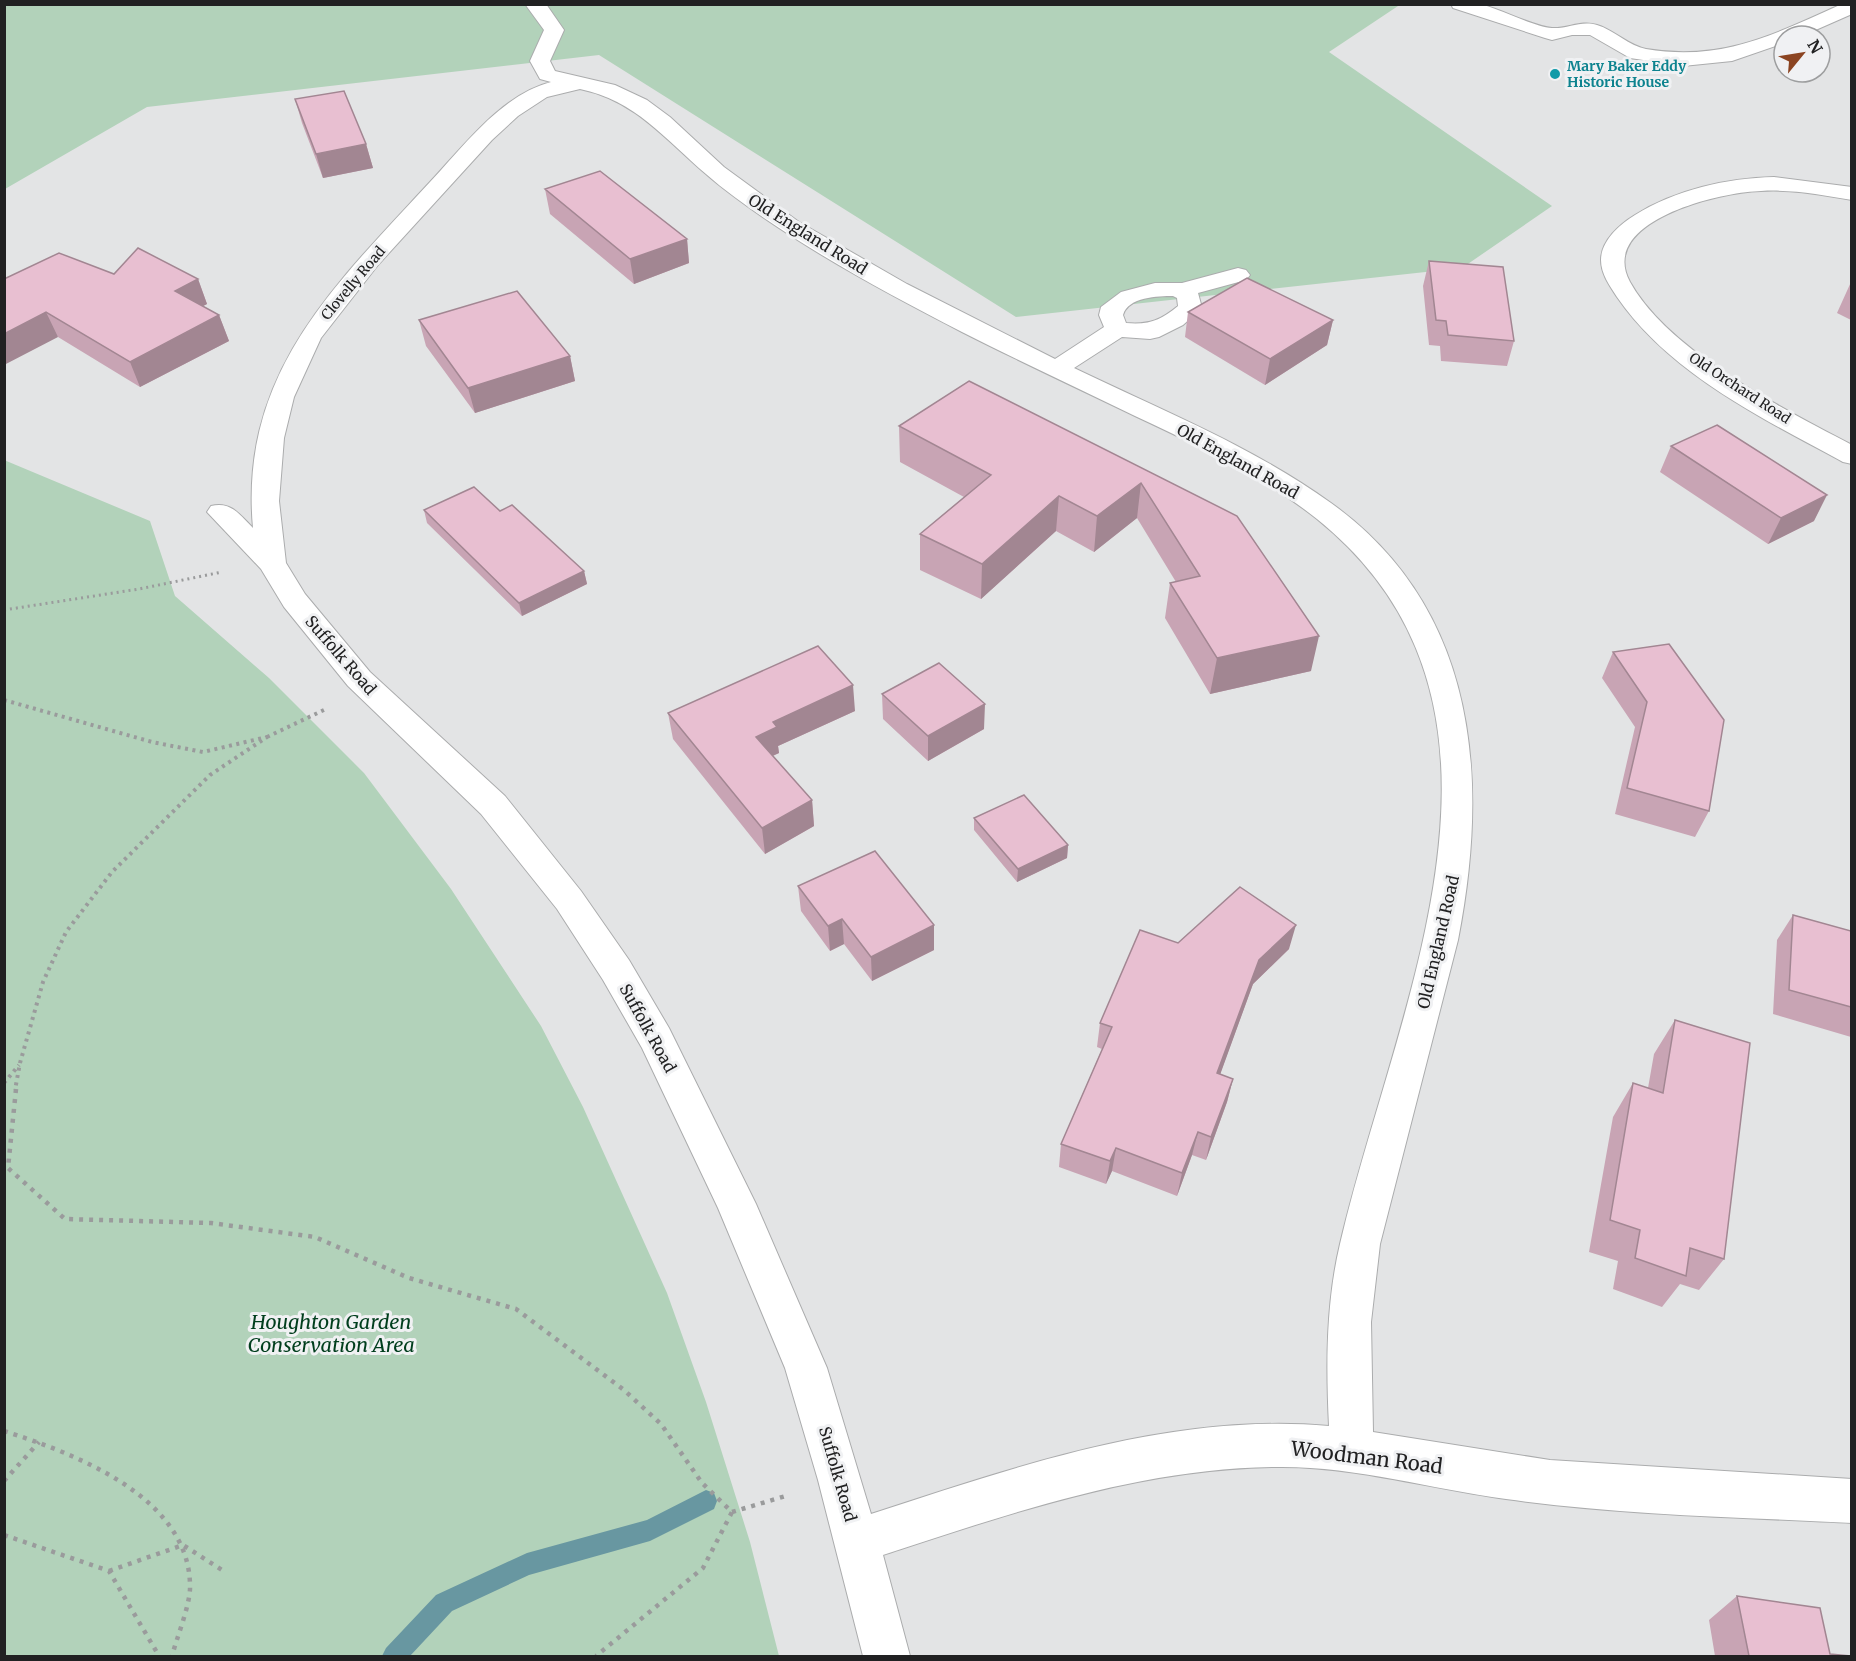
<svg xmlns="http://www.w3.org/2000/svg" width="1856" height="1661" font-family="Merriweather,serif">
<rect width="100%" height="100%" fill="#e3e4e5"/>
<path fill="#b2d2ba" d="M1401 4 1329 52 1552 206 1462 268 1016 317 599 55 147 107 5 189V5Z
M4 460 150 521 175 596 269 678 364 773 451 889 541 1026 583 1107 667 1293 706 1402 750 1542 779 1656H5Z"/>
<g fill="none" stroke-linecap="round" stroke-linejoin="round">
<path fill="#6897a1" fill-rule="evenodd" d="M706 1490 714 1493 717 1501 714 1509 650 1541 529 1575 452 1611 410 1656H382L386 1648 436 1595 527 1553 647 1520Z"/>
<defs>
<path id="minor" d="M525 4H546L564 30 550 61 555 71 615 85 647 100 670 117 724 167 799 222 907 284 1055 359 1104 327 1099 315 1101 307 1121 292 1155 283H1182L1238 268 1246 270 1250 275 1246 280 1198 293 1202 308 1183 325 1159 337 1150 339 1122 337 1074 368C1161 410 1252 446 1331 503 1477 608 1490 776 1458 940L1380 1244 1371 1322 1373 1432 1550 1460 1852 1479V1523C1736 1517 1621 1515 1506 1499 1431 1489 1358 1467 1282 1467 1144 1467 1011 1513 883 1555L910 1656H863L818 1480 785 1368 718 1208 642 1048 603 980 557 909 481 814 348 686 284 607 261 569 207 512 211 506C231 501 240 515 253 528 239 374 334 286 430 182 464 146 501 95 551 82L540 79 530 61 544 30ZM580 89C635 100 665 139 706 174 724 190 744 204 764 218 827 261 894 297 962 332 1019 361 1077 388 1135 416 1197 445 1263 476 1317 519 1551 708 1394 1010 1340 1244 1326 1303 1326 1365 1329 1426 1173 1412 1018 1466 871 1514L827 1368 756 1204 669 1028 629 960 581 891 505 796 370 672 305 594 286 563 279 501 284 438 294 397 321 338 378 265 492 140 518 116 547 97ZM1173 296 1177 298 1178 306C1161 320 1150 325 1126 323L1123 315C1128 297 1158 296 1173 296Z
M1451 4C1461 4 1473 3 1483 5 1503 10 1534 27 1552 28 1568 29 1581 20 1597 25 1614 30 1629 46 1646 49 1722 62 1775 34 1842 4H1852V14L1802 36H1784V43L1732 61 1683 66 1630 58 1590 35H1572L1552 40 1545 38 1453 8Z
M1774 177 1852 187V200C1822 195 1792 189 1761 191 1720 192 1597 221 1630 282 1668 351 1783 409 1852 445V464L1843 462C1762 418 1670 374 1617 297 1610 286 1601 274 1601 260 1601 241 1620 224 1635 215 1675 190 1727 178 1774 177Z"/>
</defs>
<use href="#minor" stroke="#abacad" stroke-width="2"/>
<path stroke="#9a9b9c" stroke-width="3" stroke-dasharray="2 4" stroke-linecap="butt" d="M4 610 139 589 222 572"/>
<path stroke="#9a9b9c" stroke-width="4" stroke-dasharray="3 4.5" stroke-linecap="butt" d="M4 700 152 742 203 752 267 737 210 775 112 872 66 932 43 982 20 1063 15 1090
M267 737 326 709
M4 1083 19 1065"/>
<path stroke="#9a9b9c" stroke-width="4.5" stroke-dasharray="4 6" stroke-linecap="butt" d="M16 1089 8 1168 65 1219 211 1223 315 1237 409 1278 516 1309 624 1390 661 1424 702 1483 732 1512 703 1568 596 1656
M4 1431C76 1454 192 1498 190 1589 189 1608 177 1637 172 1656
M4 1481 39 1442
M732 1512 789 1495
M4 1535 109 1571 159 1656
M109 1571 183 1545 222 1570"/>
<use href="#minor" fill="#fff" fill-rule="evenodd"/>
</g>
<path fill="#c8a4b4" d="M295 99 366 144 373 168 323 178 302 123Z
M545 189 687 239 689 263 634 284 550 214Z
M1429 261 1514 341 1507 366 1441 361 1440 346 1429 345 1423 286Z
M114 274 198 279 207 304 203 306 219 315 229 341 140 387 58 337 4 279Z
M1851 282V320L1837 313Z
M1188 312 1333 320 1327 345 1265 385 1185 337Z
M419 320 570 356 575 381 475 413 426 346Z
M969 381 1237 516 1311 671 1210 694 1165 618 1170 583 1176 582 1137 518 1094 552 1056 531 981 599 920 570V534L964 497 900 462 899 426Z
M1671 446 1814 521 1768 544 1660 472Z
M424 510 500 511 584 571 587 584 522 616 427 523Z
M1669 644 1709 811 1695 837 1615 814 1635 727 1602 678 1613 652Z
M882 694 984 729 928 761 883 719Z
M855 711 778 746 779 753 773 756 812 800 814 826 765 854 673 739 668 713Z
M974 818 1068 845 1067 858 1017 882 974 830Z
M798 886 934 925V950L872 981 844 944 830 951 801 911Z
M1793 915 1851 931V1037L1773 1014 1777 940Z
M1178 943 1289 949 1253 984 1220 1074 1233 1079 1227 1102 1206 1160 1192 1155 1177 1196 1112 1171 1106 1184 1059 1167 1061 1144 1102 1049 1097 1047 1100 1023Z
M1675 1020 1724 1259 1699 1290 1680 1284 1662 1307 1613 1289 1618 1261 1589 1252 1613 1117 1633 1083 1648 1088 1654 1054Z
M1737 1596 1830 1654 1851 1656H1715L1709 1620Z"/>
<path fill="#a28692" d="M366 144 373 168 323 178 316 154Z
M687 239 689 263 634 284 630 259Z
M198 279 207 304 184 316 175 291Z
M46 312 58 337 4 365V334Z
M219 315 229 341 140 387 130 362Z
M1333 320 1327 345 1265 385 1270 359Z
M570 356 575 381 475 413 468 388Z
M1141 483 1137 518 1094 552 1097 516Z
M1827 495 1814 521 1768 544 1781 518Z
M1059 496 1056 531 981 599 982 564Z
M584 571 587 584 522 616 519 603Z
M1319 636 1311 671 1210 694 1217 658Z
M853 685 855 711 778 746 779 753 758 762 756 737 773 722Z
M985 704 984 729 928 761V736Z
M812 800 814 826 765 854 762 828Z
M1068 845 1067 858 1017 882 1018 869Z
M842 919 844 944 830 951 828 926Z
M934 925V950L872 981 871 957Z
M1296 925 1289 949 1253 984 1212 1097 1217 1073 1259 960Z
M1233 1079 1227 1102 1206 1160 1211 1137Z
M1198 1132 1192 1155 1177 1196 1182 1173Z
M1116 1148 1112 1171 1106 1184 1110 1161Z"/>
<path fill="#e8bfd1" stroke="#a28692" stroke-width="1.5" d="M344 91 366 144 316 154 295 99Z
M600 171 687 239 630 259 545 189Z
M138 248 198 279 175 291 219 315 130 362 46 312 4 334V279L59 253 114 274Z
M1429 261 1503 267 1514 341 1448 335 1446 321 1436 320Z
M1247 278 1333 320 1270 359 1188 312Z
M517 291 570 356 468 388 419 320Z
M969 381 1237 516 1319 636 1217 658 1170 583 1200 576 1141 483 1097 516 1059 496 982 564 920 534 991 475 899 426Z
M1717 425 1827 495 1781 518 1671 446Z
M474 487 500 511 512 505 584 571 519 603 424 510Z
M1669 644 1724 720 1709 811 1627 788 1647 702 1613 652Z
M818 646 853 685 773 722 777 727 756 737 812 800 762 828 668 713Z
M939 663 985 704 928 736 882 694Z
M1024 795 1068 845 1018 869 974 818Z
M875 851 934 925 871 957 842 919 828 926 798 886Z
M1240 887 1296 925 1259 960 1217 1073 1233 1079 1211 1137 1198 1132 1182 1173 1116 1148 1110 1161 1061 1144 1112 1027 1100 1023 1140 930 1178 943Z
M1793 915 1851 931V1007L1789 990Z
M1675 1020 1750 1043 1724 1259 1690 1248 1686 1276 1635 1258 1640 1230 1610 1220 1633 1083 1663 1093Z
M1737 1596 1820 1608 1830 1654 1851 1656H1749Z"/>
<circle fill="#0f9aa8" stroke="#f0f1f3" stroke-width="2" cx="1555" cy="74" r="6"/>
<g text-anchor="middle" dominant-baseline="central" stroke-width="6" stroke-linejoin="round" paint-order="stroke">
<g font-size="14" font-weight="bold" fill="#0d838f" stroke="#f0f1f3" text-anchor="start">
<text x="1567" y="66">Mary Baker Eddy<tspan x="1567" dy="16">Historic House</tspan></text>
</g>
<g font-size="14" fill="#212122" stroke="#f0f1f3">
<text transform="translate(353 283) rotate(-50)">Clovelly Road</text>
<text transform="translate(1740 388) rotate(33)">Old Orchard Road</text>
</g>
<g font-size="16" fill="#212122" stroke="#f0f1f3">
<text transform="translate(808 234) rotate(32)">Old England Road</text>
<text transform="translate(1238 461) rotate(29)">Old England Road</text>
<text transform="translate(341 655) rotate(49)">Suffolk Road</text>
<text transform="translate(1438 942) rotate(-77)">Old England Road</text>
<text transform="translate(648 1028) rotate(61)">Suffolk Road</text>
<text transform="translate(838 1474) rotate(74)">Suffolk Road</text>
</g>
<g font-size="20" font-style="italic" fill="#003e1d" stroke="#f0f1f3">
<text x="331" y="1321">Houghton Garden<tspan x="331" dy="23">Conservation Area</tspan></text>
</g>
<g font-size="20" fill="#212122" stroke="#f0f1f3">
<text transform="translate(1367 1457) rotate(7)">Woodman Road</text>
</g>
</g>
<rect width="1856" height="1661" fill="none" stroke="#212122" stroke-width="12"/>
<g transform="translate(1802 54) rotate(60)"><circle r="28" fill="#f0f1f3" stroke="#9d9e9f" stroke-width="1.5"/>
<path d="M0-4.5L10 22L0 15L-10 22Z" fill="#8b4421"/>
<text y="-9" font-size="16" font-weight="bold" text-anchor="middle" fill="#212122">N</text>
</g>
</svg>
